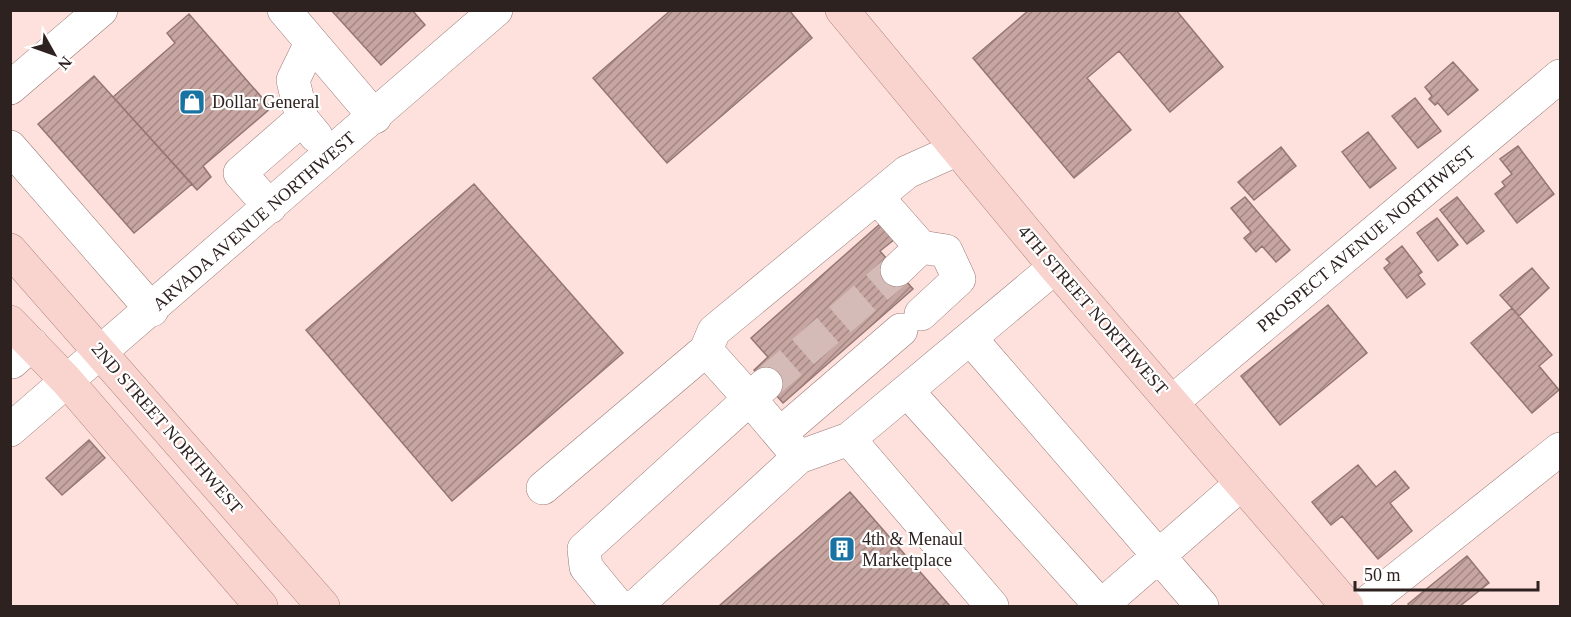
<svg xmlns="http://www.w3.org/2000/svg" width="1571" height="617" font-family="'Times New Roman',serif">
<defs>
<pattern id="building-hatch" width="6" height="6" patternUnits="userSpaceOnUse" patternTransform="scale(1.5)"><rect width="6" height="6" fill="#c7a6a1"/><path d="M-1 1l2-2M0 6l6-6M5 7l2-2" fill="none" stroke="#a28783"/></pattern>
</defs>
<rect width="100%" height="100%" fill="#fee1dd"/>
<path fill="url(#building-hatch)" stroke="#967672" stroke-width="1.5" d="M331 10H412L425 25 381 65Z
M671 10H789L812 38 667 163 593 78Z
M1029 10H1176L1223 67 1170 112 1119 51 1087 78 1131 130 1074 178 973 58Z
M189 14 271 108 203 166 211 177 197 190 113 97 175 43 167 33Z
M1453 62 1478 90 1448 115 1438 103 1435 105 1429 99 1432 96 1425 87Z
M94 76 192 184 134 233 38 124Z
M1415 98 1441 131 1418 148 1392 116Z
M1368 132 1396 168 1370 188 1342 152Z
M1518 146 1554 194 1517 223 1495 194 1505 186 1502 182 1512 174 1500 159Z
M1281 147 1296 166 1254 200 1238 182Z
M474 184 623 353 452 501 306 330Z
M1245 197 1290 250 1276 262 1262 246 1256 252 1244 238 1251 232 1231 208Z
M1457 197 1484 231 1467 244 1440 210Z
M1437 218 1458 245 1438 261 1417 233Z
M881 223 895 239 880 251 913 289 783 403 754 370 768 357 751 338Z
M1402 246 1422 272 1418 275 1425 284 1407 298 1384 268 1390 263 1386 259Z
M1532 268 1549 288 1519 316 1500 295Z
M1328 305 1367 353 1280 425 1241 376Z
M1512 308 1552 355 1539 366 1559 390 1532 413 1471 343Z
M89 440 105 458 62 495 46 478Z
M1358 465 1376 487 1395 471 1409 488 1390 503 1412 531 1378 559 1342 516 1331 525 1312 502Z
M850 492 950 606H719Z
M1467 556 1489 583 1460 606H1410L1408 604Z"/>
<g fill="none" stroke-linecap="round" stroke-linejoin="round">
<path stroke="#d4bbb7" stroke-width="33" stroke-dasharray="33 16" stroke-linecap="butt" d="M766 384 897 270"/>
<defs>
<path id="minor" d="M284 10 375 117
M311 43 293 80 302 119 316 136
M10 88 101 10
M10 147 152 310
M877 197 921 247
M270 207 240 173 302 119
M897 270 921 247 946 251 959 279 921 314
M970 338 1202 606
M10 360 12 362 32 344
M907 391 1101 606
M1172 402 1560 76
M10 430 496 10
M780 434 901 330
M849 439 992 606
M799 457 749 398 706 350 714 331 907 172 956 150
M543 488 706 350
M618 606 586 567 584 549 766 384
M636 606 799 457 849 439 1055 267
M1101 606 1241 484
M1363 606 1560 449"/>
<path id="major" d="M842 10 1055 267 1347 606
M10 250 323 606
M10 322 67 381 261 606"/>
</defs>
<use href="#minor" stroke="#9a7a76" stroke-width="34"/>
<use href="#major" stroke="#af837c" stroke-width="34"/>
<use href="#minor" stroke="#fff" stroke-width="33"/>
<use href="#major" stroke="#f9d4ce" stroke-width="33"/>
</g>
<defs>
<symbol id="shop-square" viewBox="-11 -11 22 22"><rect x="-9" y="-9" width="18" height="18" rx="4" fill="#1973a2" stroke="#fff"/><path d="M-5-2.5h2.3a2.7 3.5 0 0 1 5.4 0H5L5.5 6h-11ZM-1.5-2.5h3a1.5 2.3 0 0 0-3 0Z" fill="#fff"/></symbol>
<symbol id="building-square" viewBox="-11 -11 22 22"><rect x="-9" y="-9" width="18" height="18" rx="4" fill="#1973a2" stroke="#fff"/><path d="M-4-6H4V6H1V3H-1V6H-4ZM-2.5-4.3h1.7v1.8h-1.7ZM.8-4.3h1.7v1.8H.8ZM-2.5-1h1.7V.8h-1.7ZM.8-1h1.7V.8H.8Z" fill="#fff"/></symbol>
</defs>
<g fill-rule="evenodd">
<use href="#shop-square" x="177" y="87" width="30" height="30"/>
<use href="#building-square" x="827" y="534" width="30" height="30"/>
</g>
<g text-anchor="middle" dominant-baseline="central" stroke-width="4.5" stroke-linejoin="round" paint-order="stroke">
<g font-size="18" fill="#2e2220" stroke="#fff" text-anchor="start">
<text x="212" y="102">Dollar General</text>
<text x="862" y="539">4th &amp; Menaul<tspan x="862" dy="21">Marketplace</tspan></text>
</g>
<g font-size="18" fill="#2e2220" stroke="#fff">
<text transform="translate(254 221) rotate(-41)">ARVADA AVENUE NORTHWEST</text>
<text transform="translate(1366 239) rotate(-40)">PROSPECT AVENUE NORTHWEST</text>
<text transform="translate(1093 310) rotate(49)">4TH STREET NORTHWEST</text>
<text transform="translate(167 428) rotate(49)">2ND STREET NORTHWEST</text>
</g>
</g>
<rect width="1571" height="617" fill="none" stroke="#2e2220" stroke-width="24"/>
<g transform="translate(54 54) rotate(130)" stroke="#ffffff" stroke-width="4.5" paint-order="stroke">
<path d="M0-4.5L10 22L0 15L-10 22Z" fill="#2e2220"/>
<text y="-9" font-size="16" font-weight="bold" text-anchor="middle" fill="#2e2220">N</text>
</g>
<path d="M1355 581v9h183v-9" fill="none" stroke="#2e2220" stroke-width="3"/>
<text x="1364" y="581" font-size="18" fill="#2e2220" stroke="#ffffff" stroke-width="4.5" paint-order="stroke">50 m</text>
</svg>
